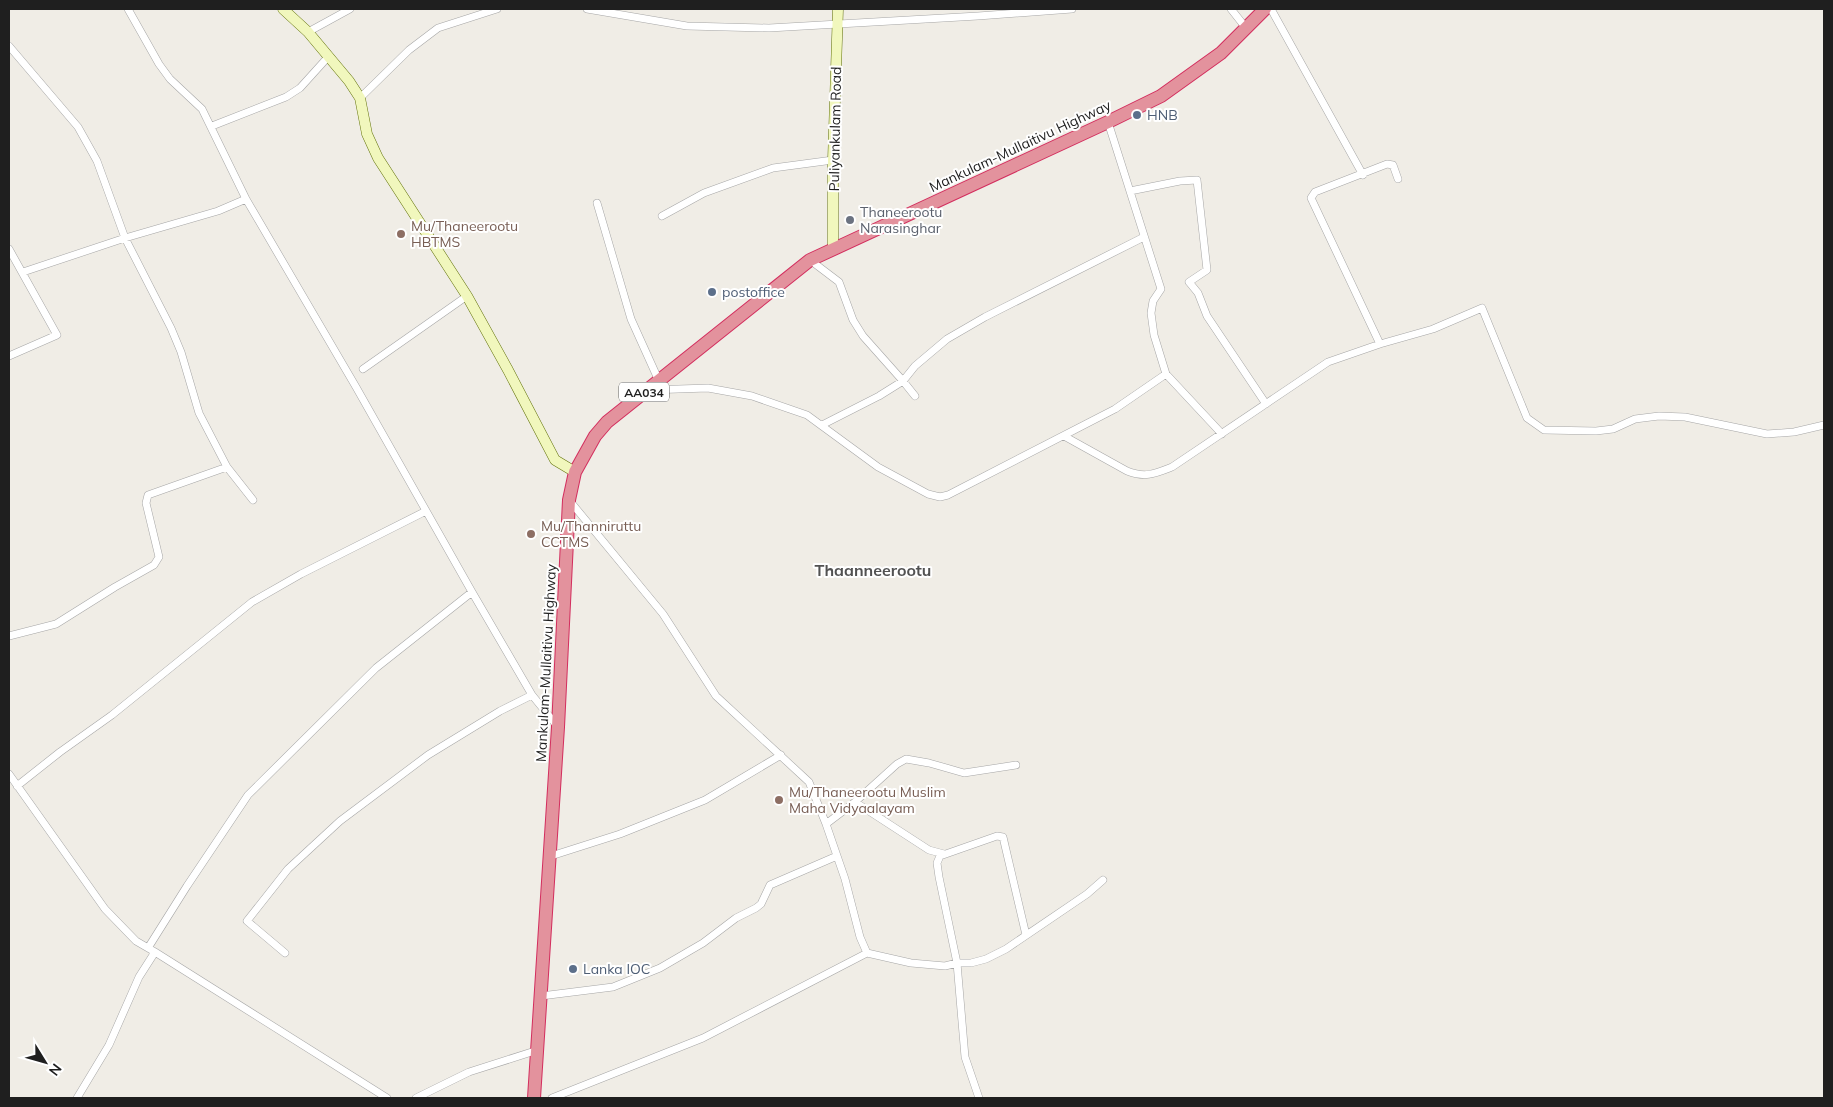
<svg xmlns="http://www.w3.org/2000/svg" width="1833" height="1107" font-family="Mulish,sans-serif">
<rect width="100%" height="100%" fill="#f0ede6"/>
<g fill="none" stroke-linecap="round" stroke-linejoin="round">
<defs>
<path id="street" d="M128 9 159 64 170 79 202 109 246 199 356 387 472 592 532 695 558 727
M587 9 687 26 769 28 978 16 1072 9
M1231 9 1246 28
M1271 9 1363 175
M308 32 350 9
M9 46 78 127 97 161 125 238 171 328 181 352 199 413 227 467 253 500
M360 98 409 50 438 28 497 9
M1108 122 1161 289 1153 301 1151 313 1154 335 1166 374 1222 434
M212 126 286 97 300 88 328 57
M1130 191 1180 181 1197 180 1207 270 1189 282 1198 293 1207 316 1266 404
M597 203 631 319 659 381
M662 216 704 193 773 168 833 160
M9 249 57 335 9 356
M810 260 839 282 853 320 863 336 903 381 915 396
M23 272 125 238 218 211 246 199
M1380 344 1311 198 1315 192 1387 164 1393 165 1398 179
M363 369 467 296
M649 390 708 388 752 396 807 415 878 467 928 494 940 497 948 495 1115 409 1166 374
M822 425 879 396 903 381 915 366 947 339 985 317 1144 237
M1064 436 1127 471C1145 478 1154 474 1172 467L1328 362 1380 344 1433 329 1482 308 1527 418 1544 430 1596 431 1613 429 1635 419 1659 416 1685 417 1767 434 1794 432 1824 425
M569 500 663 614 716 696 809 782 826 824 845 879 860 937 867 953 911 963 945 966 957 963H971L986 959 1006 949 1087 894 1103 880
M9 636 56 624 115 587 154 565 159 557 146 503 148 495 227 467
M9 774 105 909 136 941 155 952 139 977 109 1045 77 1098
M17 786 60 752 112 715 252 602 301 574 426 511
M855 802 929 850 944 854
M826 824 855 802 897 764 906 759 929 763 964 773 1016 765
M551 856 620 834 705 800 781 755
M148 948 187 886 248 795 376 668 472 592
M155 952 387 1098
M285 953 247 921 288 869 340 821 428 755 500 711 532 695
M541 996 613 987 660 968 703 943 736 918 756 908 761 904 770 885 837 856
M416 1098 469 1072 538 1050
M552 1098 703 1038 867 953
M979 1098 965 1057 957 963 939 877 937 863 940 856 997 836 1003 837 1026 935"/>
<path id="secondary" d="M283 9 308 32 349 81 360 98 367 134 378 158 467 296 508 370 555 460 575 472
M833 249V160L838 9"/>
<path id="highway" d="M534 1098 558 727 569 500 575 472 595 436 607 422 810 260 1108 122 1161 96 1221 53 1265 9"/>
</defs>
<use href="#street" stroke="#a6a6a6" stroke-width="8"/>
<use href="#secondary" stroke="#62720a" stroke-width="11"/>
<use href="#highway" stroke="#d32e5e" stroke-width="14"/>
<use href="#street" stroke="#fff" stroke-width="7"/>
<use href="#secondary" stroke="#f1f7bd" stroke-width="10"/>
<use href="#highway" stroke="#e3929d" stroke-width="12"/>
</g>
<g fill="#5c6f8a" stroke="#fff" stroke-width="2">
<circle cx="1137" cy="115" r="5"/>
<circle cx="712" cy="292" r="5"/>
<circle cx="573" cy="969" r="5"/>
</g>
<circle fill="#6b7280" stroke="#fff" stroke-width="2" cx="850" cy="220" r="5"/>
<g fill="#8d6e63" stroke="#fff" stroke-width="2">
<circle cx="401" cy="234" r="5"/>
<circle cx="531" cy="534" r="5"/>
<circle cx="779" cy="800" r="5"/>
</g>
<g text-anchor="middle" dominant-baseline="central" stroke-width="4" stroke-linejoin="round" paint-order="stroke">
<rect fill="#fff" stroke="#626262" stroke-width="1" x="619" y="382.5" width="50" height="19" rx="4"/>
<g font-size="12" font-weight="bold" fill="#1f1f1f">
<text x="644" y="392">AA034</text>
</g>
<g font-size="14" fill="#4e5e75" stroke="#fff" text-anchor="start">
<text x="1147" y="115">HNB</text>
<text x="722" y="292">postoffice</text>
<text x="583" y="969">Lanka IOC</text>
</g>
<g font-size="14" fill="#1f1f1f" stroke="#fff">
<text transform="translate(835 129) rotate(-89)">Puliyankulam Road</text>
<text transform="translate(1020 146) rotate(-25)">Mankulam-Mullaitivu Highway</text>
<text transform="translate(546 663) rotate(-87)">Mankulam-Mullaitivu Highway</text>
</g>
<g font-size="14" fill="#5b616d" stroke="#fff" text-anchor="start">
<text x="860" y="212">Thaneerootu<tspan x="860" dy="16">Narasinghar</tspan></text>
</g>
<g font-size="14" fill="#785e54" stroke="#fff" text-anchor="start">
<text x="411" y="226">Mu/Thaneerootu<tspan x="411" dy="16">HBTMS</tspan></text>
<text x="541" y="526">Mu/Thanniruttu<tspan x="541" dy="16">CCTMS</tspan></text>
<text x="789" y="792">Mu/Thaneerootu Muslim<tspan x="789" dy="16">Maha Vidyaalayam</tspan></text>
</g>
<g font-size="16" font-weight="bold" fill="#525252" stroke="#fff">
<text x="873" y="570">Thaanneerootu</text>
</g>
</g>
<rect width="1833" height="1107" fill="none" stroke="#1f1f1f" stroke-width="20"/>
<g transform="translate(45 1062) rotate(127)" stroke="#ffffff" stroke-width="4" paint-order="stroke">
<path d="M0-4L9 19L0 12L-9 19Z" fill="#1f1f1f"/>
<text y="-8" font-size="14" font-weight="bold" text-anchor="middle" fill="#1f1f1f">N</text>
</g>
</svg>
